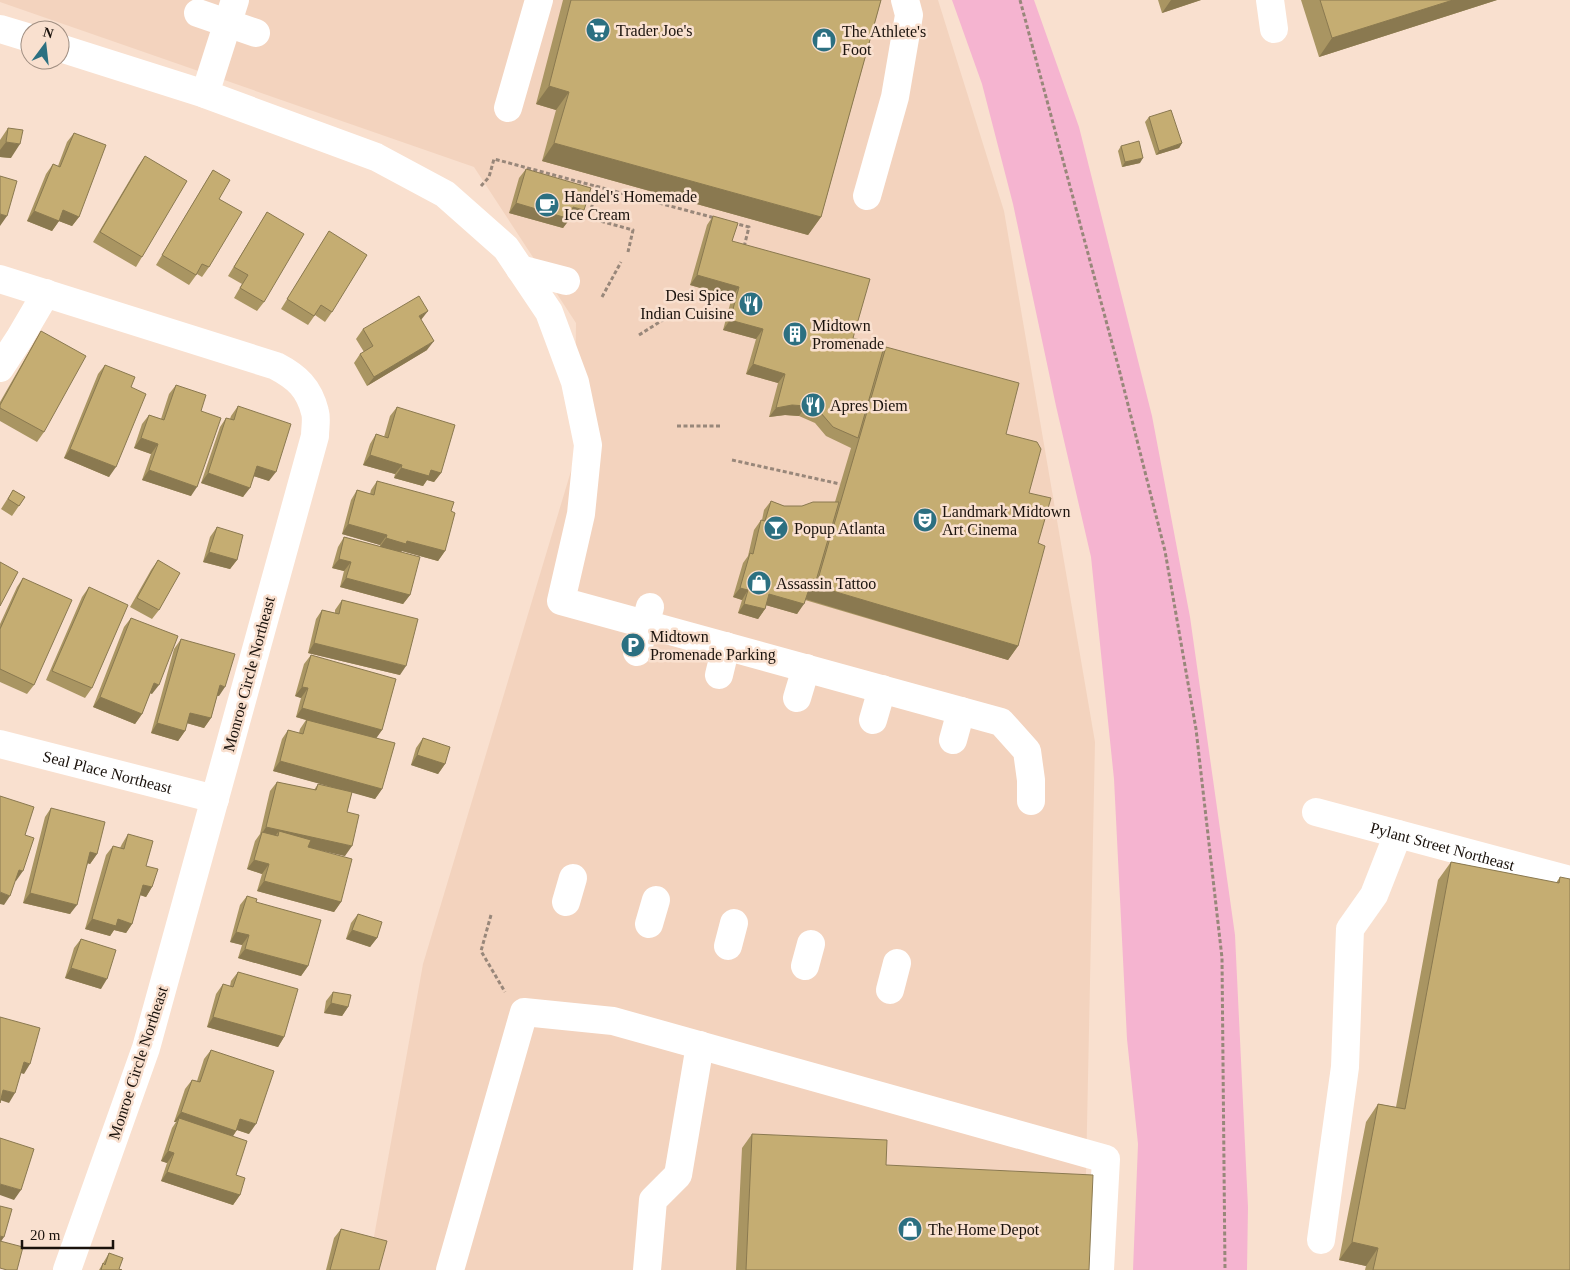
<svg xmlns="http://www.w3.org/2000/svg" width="1570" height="1270" font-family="Georgia,serif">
<rect width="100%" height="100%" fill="#f9e0cf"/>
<path fill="#f3d3be" d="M0 0H938L1004 211 1095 742 1084 1270H368L423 964 574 461 576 323 474 167 0 2Z"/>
<path fill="#f5b4d0" d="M952 0H1034L1079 127 1152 416 1190 617 1235 935 1248 1207 1247 1270H1133L1138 1144 1127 1039 1114 779 1091 557 1056 406 1013 204 982 84Z"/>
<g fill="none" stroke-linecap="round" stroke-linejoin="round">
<path stroke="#98877a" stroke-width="3" stroke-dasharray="4 2.5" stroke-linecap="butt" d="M1020 0 1119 369 1165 551 1196 729 1222 958 1225 1270
M481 186 489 177 494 159 715 218
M597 186 589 218 633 230 628 252
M733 223 749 227 744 247
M602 297 621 262
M639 335 677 311
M677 426H720
M732 460 840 484
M491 915 481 951 505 992"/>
<g stroke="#fff" stroke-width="28">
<path d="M1270 0 1274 29"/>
<path d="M198 13 256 33"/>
<path d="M0 29 30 38"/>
<path d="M60 48 205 94 376 157 445 194 506 248 549 312 575 382 588 445 581 514 561 601 1001 722 1027 751 1031 780V801"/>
<path d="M205 94 235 0"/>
<path d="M508 108 539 0"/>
<path d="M867 196 895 97 909 15 905 0"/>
<path d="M520 269 566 281"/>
<path d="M0 279 276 366C297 377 309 388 315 412 317 419 315 428 315 436L146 1048 67 1270"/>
<path d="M0 368 19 339 46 293"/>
<path d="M637 652 650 607"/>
<path d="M719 675 726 646"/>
<path d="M797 698 806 668"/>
<path d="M873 720 882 689"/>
<path d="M953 740 961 711"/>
<path id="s1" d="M0 744 215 799"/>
<path id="s2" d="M1316 812 1570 880"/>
<path d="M566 902 573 878"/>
<path d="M649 924 656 900"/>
<path d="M728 946 734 923"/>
<path d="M805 966 811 944"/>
<path d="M890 990 897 963"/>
<path d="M1321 1240 1345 1067 1350 929 1374 895 1398 834"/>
<path d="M450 1270 524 1012 613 1021 1106 1159 1100 1270"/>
<path d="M647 1270 653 1200 678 1175 700 1045"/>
</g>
</g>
<path fill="#a99562" d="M563 0H881L821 217 808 235 542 161 556 110 536 104Z
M1158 0H1201L1162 13Z
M1301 0H1497L1319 57Z
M1149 117 1182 143 1179 148 1156 155 1145 122Z
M8 128 11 158 0 157V140Z
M74 133 79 217 72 226 59 221 52 231 27 221 46 174 53 164 58 166 67 142Z
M1121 146 1140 163 1122 167 1118 151Z
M145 156 142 257 136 267 93 242 138 166Z
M526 169 578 220 570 217 563 228 509 213 519 178Z
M213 170 219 199 209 267 202 277 197 274 189 285 156 265Z
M267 212 264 302 257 311 234 298 242 284 228 276 261 222Z
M713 216 732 241 853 338 883 351 886 347 1006 434 1029 493 1038 543 1018 646 1008 660 805 600 797 614 766 605 765 609 758 619 738 613 742 600 733 597 743 563 748 556 754 530 761 520H762L764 510 771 501 784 506H802L835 502 851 448 826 436 815 423 799 416 785 415 769 417 778 383 746 374 756 339 723 330 732 297 690 285 707 225Z
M329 231 332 312 325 322 315 315 308 325 281 309Z
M421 320 427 350 367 386 354 363 360 354 364 352 356 339 363 329Z
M41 331 44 432 37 442 0 421V402L35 341Z
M105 365 131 387 109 477 64 458 98 374Z
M176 385 201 411 191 496 142 480 151 454 134 448 142 424 149 415 161 419 169 394Z
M238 406 269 481 254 476 243 497 201 483 220 427 226 418 230 419 231 416Z
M397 407 441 473 434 482 427 480 423 486 394 478 395 474 363 465 370 444 376 434 384 437 390 416Z
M377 481 451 511 445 551 438 561 402 551 401 552 410 595 403 604 340 587 344 571 332 568 338 547 344 537 380 547V545L342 534 351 500 357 490 370 494 371 490Z
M13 490 25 497 12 516 1 509Z
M217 527 237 560 230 569 203 562 210 537Z
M158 560 159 610 152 619 130 607 151 570Z
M23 578 34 685 27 694 0 682V624L17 587Z
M89 587 92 688 85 698 46 680 82 597Z
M342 600 400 675 308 653 316 619 322 610 335 613V610Z
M131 618 152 694 150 693 142 714 135 724 93 707 124 627Z
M181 639 219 696H217L211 718 204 728 187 723 185 731 178 741 151 733 174 649Z
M311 655 382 730 376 738 382 789 375 799 352 792 347 812 345 856 312 848 341 902 334 912 257 891 262 874 247 869 255 841 260 834 270 791 277 782 314 790 318 784 337 788 273 771 282 739 288 730 299 733 300 729 306 720 296 717 301 698 295 696 304 664Z
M423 738 445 764 438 774 411 765 416 748Z
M51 808 97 854 90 864 88 863 70 914 23 903 45 817Z
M128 834 146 866 152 887 146 897 140 895 132 924 126 933 114 930 110 936 85 929 106 855 113 846 120 848 122 844Z
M1451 862 1556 883 1560 877 1570 1270H1365L1366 1266 1339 1260 1366 1122 1378 1104 1396 1107 1438 880Z
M247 896 256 902 308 966 301 976 238 958 242 945 230 942 240 905Z
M358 914 377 938 370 947 346 939 351 923Z
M81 939 101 989 65 978 74 948Z
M238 972 284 1037 278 1047 207 1027 216 994 223 984 230 986 231 981Z
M333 992 348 1007 342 1016 324 1013 326 1001Z
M211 1050 249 1134 237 1130 233 1136 236 1175 240 1195 233 1205 161 1181 167 1163 161 1161 172 1128 176 1122H174L185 1089 192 1080 197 1081 204 1059Z
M752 1134 886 1165 1089 1270H736L742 1148Z
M341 1229 379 1270H326L334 1238Z
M109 1253 119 1269 122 1270H99Z"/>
<path fill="#8a7950" d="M1171 0H1201L1162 13Z
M1453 0H1497L1319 57 1332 38Z
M549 86 569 92 556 110 536 104Z
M6 142 20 144 11 158 0 157V150Z
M554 143 821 217 808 235 542 161Z
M1182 143 1179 148 1156 155 1159 151Z
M1143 158 1140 163 1122 167 1125 162Z
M516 203 570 219 563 228 509 213Z
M573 207 584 210 578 220 566 216Z
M63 210 79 217 72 226 56 220Z
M34 211 59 221 52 231 27 221Z
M0 214 7 216 0 226Z
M697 275 739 287 732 297 690 285Z
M428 311 421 320 419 316Z
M730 320 763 329 756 339 723 330Z
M434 341 427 350 367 386 374 377Z
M753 364 785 374 778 383 746 374Z
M792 405 806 406 799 416 785 415 769 417 776 408Z
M141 438 158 444 151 454 134 448Z
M70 449 116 467 109 477 64 458Z
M370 455 402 465 395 474 363 465Z
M257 466 276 472 269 481 250 475Z
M401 468 431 470 441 473 434 482 427 480 423 486 394 478Z
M149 470 197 487 191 496 142 480Z
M208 473 250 488 243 497 201 483Z
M348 524 387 535 380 545 342 534Z
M386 538 407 541 445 551 438 561 402 551 400 553 379 548Z
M209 552 237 560 230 569 203 562Z
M339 559 351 562 344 571 332 568Z
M346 578 410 595 403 604 340 587Z
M816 586 1018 646 1008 660 802 598 809 589 813 591Z
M740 588 748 590 742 600 733 597Z
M769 594 804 604 797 614 762 604Z
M744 604 765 609 758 619 738 613Z
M314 643 406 666 400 675 308 653Z
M154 683 159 685 152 694 148 692Z
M220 685 225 687 219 696 213 695Z
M302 687 308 688 301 698 295 696Z
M100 697 142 714 135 724 93 707Z
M302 708 382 730 375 740 296 717Z
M190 713 211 718 204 728 183 722Z
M157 723 185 731 178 741 151 733Z
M417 755 445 764 438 774 411 765Z
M280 761 382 789 375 799 273 771Z
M266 827 352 846 345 856 275 840 278 836 279 831 273 839 261 835Z
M90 852 97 854 90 864 84 862Z
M254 860 269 864 262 874 247 869Z
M19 870 23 871 16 881 12 880Z
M264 881 341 902 334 912 257 891Z
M143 885 152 887 146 897 137 894Z
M0 892 10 896 4 905 0 904Z
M30 893 77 905 70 914 23 903Z
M92 919H118L132 924 126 933 114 930 110 936 85 929Z
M352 930 377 938 370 947 346 939Z
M236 932 249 935 242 945 230 942Z
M245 949 308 966 301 976 238 958Z
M71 968 107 979 101 989 65 978Z
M331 1003 348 1007 342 1016 324 1013Z
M213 1017 284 1037 278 1047 207 1027Z
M24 1062 30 1064 24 1074 17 1072Z
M3 1090 15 1093 9 1103 0 1100Z
M181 1112 236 1131 230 1141 179 1118 176 1122H174Z
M240 1119 256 1124 249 1134 234 1129Z
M168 1151 174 1153 167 1163 161 1161Z
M167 1172 240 1195 233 1205 161 1181Z
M0 1184 21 1190 14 1200 0 1195Z
M0 1236 4 1237 0 1243Z
M1352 1242 1378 1248 1366 1266 1339 1260Z"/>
<path fill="#c5ad72" stroke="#8a7950" d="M571 0H881L821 217 554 143 569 92 549 86Z
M1320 0H1453L1332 38Z
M1171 110 1182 143 1159 151 1149 117Z
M8 128 23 130 20 144 6 142Z
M74 133 106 145 79 217 63 210 59 221 34 211 53 164 60 167Z
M1139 141 1143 158 1125 162 1121 146Z
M145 156 187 181 142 257 100 232Z
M526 169 591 188 584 210 573 207 570 219 516 203Z
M213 170 230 180 219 199 242 212 209 267 202 264 196 275 162 255Z
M0 176 17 181 7 216 0 214Z
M267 212 304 234 264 302 240 288 248 275 234 267Z
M713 216 738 223 732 241 870 279 853 338 884 347 858 438 833 427 821 413 806 406 792 405 776 408 785 374 753 364 763 329 730 320 739 287 697 275Z
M329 231 367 255 332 312 321 305 314 316 287 299Z
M419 296 428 311 419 316 434 341 374 377 360 354 373 346 363 329Z
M41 331 86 356 44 432 0 408V405Z
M886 347 1019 383 1006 434 1037 442 1041 449 1029 493 1051 498 1038 543 1045 546 1018 646 816 586Z
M105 365 135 377 131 387 146 394 116 467 70 449Z
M176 385 206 395 201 411 221 418 197 487 149 470 158 444 141 438 149 415 164 420Z
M238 406 291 424 276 472 257 466 250 488 208 473 226 418 234 420Z
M397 407 455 425 441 473 431 470 429 476 401 468 402 465 370 455 376 434 388 438Z
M377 481 454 502 451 511 455 513 445 551 407 541 406 544 386 538 387 535 348 524 357 490 374 495Z
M13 490 25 497 19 506 8 499Z
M771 501 784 506H802L813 502H839L813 591 809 589 804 604 769 594 765 609 744 604 748 590 740 588 750 553 753 554 761 520 765 521Z
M217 527 243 535 237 560 209 552Z
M344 537 420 557 410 595 346 578 351 562 339 559Z
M158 560 180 573 159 610 137 598Z
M0 562 18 572 0 606Z
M23 578 72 600 34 685 0 669V629Z
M89 587 128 605 92 688 52 671Z
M342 600 418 619 406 666 314 643 322 610 339 614Z
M131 618 178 636 159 685 154 683 142 714 100 697Z
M181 639 235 654 225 687 220 685 211 718 190 713 185 731 157 723Z
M311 655 396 679 382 730 302 708 308 688 302 687Z
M307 720 395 743 382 789 280 761 288 730 303 734Z
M423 738 450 747 445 764 417 755Z
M277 782 316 790 318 784 352 792 347 812 359 815 352 846 266 827Z
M0 796 34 807 25 835 34 838 23 871 19 870 10 896 0 892Z
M51 808 105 822 97 854 90 852 77 905 30 893Z
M279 831 311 840 308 847 352 859 341 902 264 881 269 864 254 860 262 832 278 836Z
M128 834 153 841 146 866 158 869 152 887 143 885 132 924 118 919 116 926 92 919 113 846 124 849Z
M1451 862 1559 883 1560 877 1570 879V1270H1373L1378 1248 1352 1242 1378 1104 1405 1109Z
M247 896 257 899 256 902 321 920 308 966 245 949 249 935 236 932Z
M358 914 382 922 377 938 352 930Z
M81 939 116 950 107 979 71 968Z
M238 972 298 989 284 1037 213 1017 223 984 233 987Z
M333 992 351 995 348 1007 331 1003Z
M0 1017 40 1028 30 1064 24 1062 15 1093 3 1090 0 1103Z
M211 1050 274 1071 256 1124 240 1119 236 1131 181 1112 192 1080 200 1082Z
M179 1118 247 1141 236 1175 245 1178 240 1195 167 1172 174 1153 168 1151Z
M752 1134 887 1140 886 1165 1093 1175 1089 1270H746Z
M0 1138 34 1149 21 1190 0 1184Z
M0 1206 12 1209 4 1237 0 1236Z
M341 1229 387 1241 379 1270H330Z
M0 1241 23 1247 17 1270H7L0 1268Z
M109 1253 123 1258 119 1269 122 1270H101L103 1263 105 1265Z"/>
<defs>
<symbol id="supermarket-disc" viewBox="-11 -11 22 22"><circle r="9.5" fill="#2c7081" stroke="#f9e0cf"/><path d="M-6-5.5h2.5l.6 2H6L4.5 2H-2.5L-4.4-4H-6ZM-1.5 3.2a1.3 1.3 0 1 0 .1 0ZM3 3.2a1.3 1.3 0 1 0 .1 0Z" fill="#fff"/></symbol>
<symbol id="shop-disc" viewBox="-11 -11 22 22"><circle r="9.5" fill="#2c7081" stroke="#f9e0cf"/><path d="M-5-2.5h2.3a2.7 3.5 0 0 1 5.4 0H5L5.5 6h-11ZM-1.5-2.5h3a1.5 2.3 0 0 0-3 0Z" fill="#fff"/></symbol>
<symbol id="cafe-disc" viewBox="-11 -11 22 22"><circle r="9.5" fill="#2c7081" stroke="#f9e0cf"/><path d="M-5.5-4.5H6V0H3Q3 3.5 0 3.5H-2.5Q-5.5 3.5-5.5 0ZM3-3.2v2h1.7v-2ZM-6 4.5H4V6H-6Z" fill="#fff"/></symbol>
<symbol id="restaurant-disc" viewBox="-11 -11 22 22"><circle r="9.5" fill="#2c7081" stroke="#f9e0cf"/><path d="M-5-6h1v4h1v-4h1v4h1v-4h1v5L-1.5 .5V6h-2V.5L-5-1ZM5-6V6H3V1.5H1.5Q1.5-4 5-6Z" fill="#fff"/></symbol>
<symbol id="building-disc" viewBox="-11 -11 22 22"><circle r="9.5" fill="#2c7081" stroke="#f9e0cf"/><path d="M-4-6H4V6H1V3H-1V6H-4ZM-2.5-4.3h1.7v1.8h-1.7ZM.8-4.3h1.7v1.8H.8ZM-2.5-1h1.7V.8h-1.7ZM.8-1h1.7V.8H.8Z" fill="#fff"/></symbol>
<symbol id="theatre-disc" viewBox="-11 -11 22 22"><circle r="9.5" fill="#2c7081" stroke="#f9e0cf"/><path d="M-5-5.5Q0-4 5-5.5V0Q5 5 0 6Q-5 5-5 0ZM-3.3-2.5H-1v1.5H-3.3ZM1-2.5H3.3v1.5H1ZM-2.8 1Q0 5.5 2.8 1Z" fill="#fff"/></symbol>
<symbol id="bar-disc" viewBox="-11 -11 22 22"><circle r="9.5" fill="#2c7081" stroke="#f9e0cf"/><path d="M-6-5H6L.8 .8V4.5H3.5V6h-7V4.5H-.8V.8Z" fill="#fff"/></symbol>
<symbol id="parking-disc" viewBox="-11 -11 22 22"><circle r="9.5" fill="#2c7081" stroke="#f9e0cf"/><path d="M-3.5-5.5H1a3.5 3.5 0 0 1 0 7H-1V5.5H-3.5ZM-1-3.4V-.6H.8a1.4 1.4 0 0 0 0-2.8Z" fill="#fff"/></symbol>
</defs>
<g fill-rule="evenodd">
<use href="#supermarket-disc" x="584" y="16" width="28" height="28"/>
<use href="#shop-disc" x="810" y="26" width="28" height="28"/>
<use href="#cafe-disc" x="533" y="191" width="28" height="28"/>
<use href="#restaurant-disc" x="737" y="290" width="28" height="28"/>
<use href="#building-disc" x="781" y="320" width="28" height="28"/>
<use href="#restaurant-disc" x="799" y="391" width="28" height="28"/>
<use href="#theatre-disc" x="911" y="506" width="28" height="28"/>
<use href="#bar-disc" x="762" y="514" width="28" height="28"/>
<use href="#shop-disc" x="745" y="569" width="28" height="28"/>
<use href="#parking-disc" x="619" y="631" width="28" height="28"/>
<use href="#shop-disc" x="896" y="1215" width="28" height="28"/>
</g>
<g text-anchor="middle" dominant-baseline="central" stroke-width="5" stroke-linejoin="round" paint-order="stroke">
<g font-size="16" fill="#1a120c" stroke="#f9e0cf" text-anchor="start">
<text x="616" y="30">Trader Joe's</text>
<text x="842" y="31">The Athlete's<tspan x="842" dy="18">Foot</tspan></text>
<text x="564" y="196">Handel's Homemade<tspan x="564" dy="18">Ice Cream</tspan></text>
<text x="734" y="295" text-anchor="end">Desi Spice<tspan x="734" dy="18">Indian Cuisine</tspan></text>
<text x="812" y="325">Midtown<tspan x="812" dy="18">Promenade</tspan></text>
<text x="830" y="405">Apres Diem</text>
<text x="942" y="511">Landmark Midtown<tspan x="942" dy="18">Art Cinema</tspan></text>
<text x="794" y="528">Popup Atlanta</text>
<text x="776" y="583">Assassin Tattoo</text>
<text x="650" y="636">Midtown<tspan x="650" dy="18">Promenade Parking</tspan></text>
<text x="928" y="1229">The Home Depot</text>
</g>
<g font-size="16" fill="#1a120c" stroke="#f9e0cf">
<text transform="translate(249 674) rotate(-75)">Monroe Circle Northeast</text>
<text stroke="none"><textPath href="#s1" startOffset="111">Seal Place Northeast</textPath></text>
<text stroke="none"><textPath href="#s2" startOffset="131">Pylant Street Northeast</textPath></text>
<text transform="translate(138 1063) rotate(-72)">Monroe Circle Northeast</text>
</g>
</g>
<g transform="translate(45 45) rotate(15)"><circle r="24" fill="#f9e0cf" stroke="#a08e81"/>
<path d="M0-4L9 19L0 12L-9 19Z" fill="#2c7081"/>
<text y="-8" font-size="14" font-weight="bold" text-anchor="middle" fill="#1a120c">N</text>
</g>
<path d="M22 1240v8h91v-8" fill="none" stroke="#1a120c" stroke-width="2.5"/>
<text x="30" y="1240" font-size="15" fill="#1a120c" stroke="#f9e0cf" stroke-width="4" paint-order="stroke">20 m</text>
</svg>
